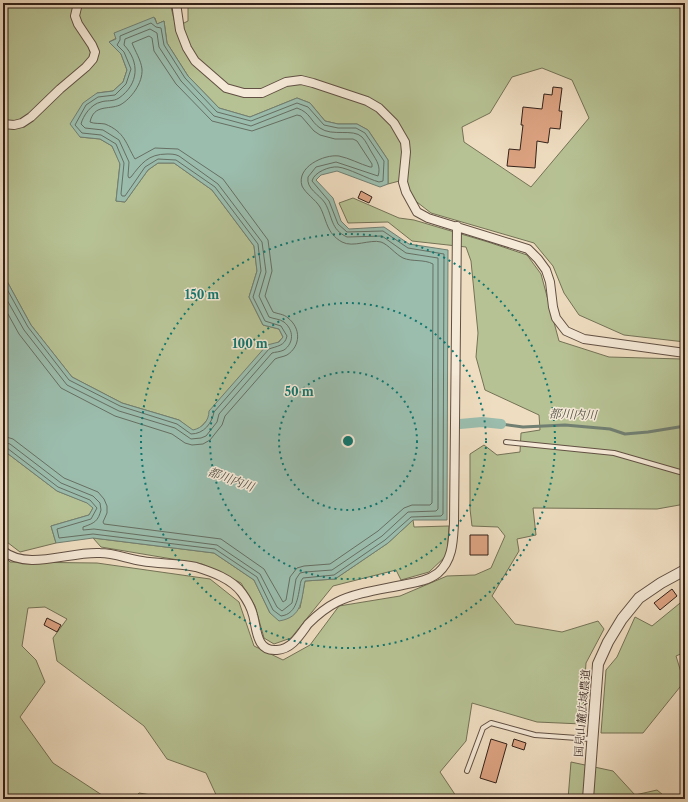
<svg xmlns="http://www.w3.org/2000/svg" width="688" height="802" font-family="'Libre Caslon Text','Noto Serif JP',serif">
<rect width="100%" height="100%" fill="#efddc1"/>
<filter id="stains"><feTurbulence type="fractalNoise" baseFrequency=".005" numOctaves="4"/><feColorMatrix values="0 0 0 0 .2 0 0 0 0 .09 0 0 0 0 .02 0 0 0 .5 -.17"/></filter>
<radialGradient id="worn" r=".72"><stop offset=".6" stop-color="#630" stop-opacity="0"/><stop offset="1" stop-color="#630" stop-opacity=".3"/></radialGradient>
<path fill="#b7c294" stroke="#747256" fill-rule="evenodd" d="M3 3H170L176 27 188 21V3H685V342L624 335 579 315 564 293 553 266 534 243 431 213 413 199 403 180 388 184V160L368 130 357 124H338L325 121 310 103 297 98 250 117 219 108 188 76 167 43 164 21 157 24 155 18 109 42 121 54 127 70 123 82 113 91 97 93 80 137 100 139 112 146 120 163 116 201 125 202 148 170 158 163H174L212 190 254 246 257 271 249 297 263 325 279 329 283 337 199 429 193 431 179 420 122 403 72 377 31 325 3 274ZM542 68 572 80 589 118 531 187 464 142 462 127 490 113 512 77Z
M353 198 399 218 414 220 488 242 527 255 541 274 559 341 609 357 682 359 685 360V504L657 509 533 508 536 535 517 539 519 551 492 596 515 624 562 632 598 621 604 629 586 663 582 724 537 722 472 703 466 741 440 772 458 799H218L206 773 167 759 144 726 57 661 53 638 67 619 45 607 28 608 22 646 36 660 45 682 20 717 53 763 108 799H3V555L10 562 97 563 210 579 239 602 254 646 283 660 310 645 339 606 400 596 447 576 475 575 491 568 505 536 498 527 472 526 470 509V454L484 445 497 455 520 452 521 433 540 430 539 415 485 390 476 357 478 333 471 261 466 247 412 241 388 222 348 223 339 203Z
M3 450 57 491 88 503 93 508 89 515 51 526 56 543 20 552 3 539Z
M413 520 414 527 449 526 447 555 429 572 401 580 396 570 333 586 291 638 274 644 264 638 255 606 241 583 202 564 101 547 93 538 214 553 254 580 270 613 300 608 305 581 335 579 388 543Z
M685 599V652L676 656 684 682 643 733H601L606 670 617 657 635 617 652 626Z
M571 762 613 771 635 795 657 790 668 799H568Z
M139 793 175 799H133Z"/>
<path fill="#9bbdad" stroke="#717f72" d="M154 17 157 24 164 21 167 43 188 76 219 108 250 117 297 98 310 103 325 121 338 124H357L368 130 388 160V184L380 187 337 171 321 175 316 180 333 198 341 221 349 229 384 227 409 244 448 250 447 520H413L388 543 335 579 305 581C301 600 303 617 279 621L270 613 254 580 214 553 93 538 56 543 51 526 89 515 93 508 87 503 57 491 3 450V274L31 325 72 377 122 403 179 420 193 430C202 428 209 421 209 411L267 345 279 342 283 337 279 329 263 325 249 297 257 271 254 246 212 190 174 163H158L148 170 125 202 116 201 120 164 112 146 100 139 80 137 70 124 83 103 97 93 113 91 123 82 127 70 121 54 109 42 116 39 114 33Z"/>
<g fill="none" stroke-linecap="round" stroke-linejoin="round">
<path stroke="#666f63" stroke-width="1" d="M3 282 28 327 69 380 120 406 177 424 191 434C204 434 212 423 214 412L269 349C277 346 285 346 287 336L281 326 265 321 253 297 261 271 258 244 215 187 176 160 158 159 145 167 125 196H122L121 194 124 163 116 144 101 135 82 133 75 125 86 105 98 97 115 95 126 84 131 69 124 52 117 45 120 40V36L151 23 156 27 161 28 164 45 185 78 217 112 251 121 297 103 308 107 324 125 338 128H356L365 133 384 161 383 181 379 182C368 179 348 168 338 167 330 166 314 172 312 181L329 201 338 224 347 232 383 231 408 248 444 254 443 514 441 516 411 517 385 540 334 575 303 578 301 581C298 594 298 614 281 616L273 610 257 577 215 549 93 534 59 538 57 529 91 519 97 508 90 500 58 487 7 448H3
M3 293 24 330 67 385 119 411 175 428 191 439 201 438 206 436 217 422 219 414 272 353C275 352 280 352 284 350 294 343 294 330 284 322 280 319 274 319 269 317L259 296 266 272 262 242 218 184 179 156C175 154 171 154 167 154 148 154 141 164 131 177L129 178 128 176 129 162 119 140 103 130 85 128 81 124C83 116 91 104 101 102 106 100 113 102 119 98 139 84 140 62 124 45L125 39 150 29 157 33 159 47 181 81 214 116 251 126 297 108C311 113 310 121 320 128 332 137 353 128 362 137 366 141 369 148 372 153 377 161 381 167 378 176L336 162 316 167 308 177C306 189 319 194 325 203 333 217 330 229 347 237L382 236 406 253 438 258V509L436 511 408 512 382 536 332 570 305 572 300 573 296 579 292 603 282 611 277 607 260 574 217 545 94 529 83 530V527C95 523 98 521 101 510L100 503 93 496 61 483 10 444 3 442
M3 305 19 334 61 388 115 416 172 434 185 443 192 445 203 444 210 440 222 425 225 416 275 359C279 357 283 357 287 355 301 346 301 328 288 318 284 314 278 314 273 312L265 296 272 271 268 240 223 179 178 149 155 148 135 159C126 144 125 132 105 124 100 123 94 124 90 122 94 104 108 110 120 105 131 99 143 83 142 69 141 60 135 51 132 43L149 36 152 38 154 51 176 84 212 121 252 131 297 115 301 116 314 131 320 135 335 139H353L357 141 372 164V167H370C360 164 349 158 339 156 324 154 296 167 302 186 306 194 315 199 320 207 327 220 326 233 342 242 353 248 370 239 381 242 389 245 395 254 403 258 412 262 424 259 433 264L432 503 430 505H412L404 508 378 531 330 564 304 566 297 568 290 577 286 600 283 602 264 569 221 539 104 524 103 522 107 513V506L104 499 98 492 64 478 13 439 3 436"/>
<path stroke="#717f72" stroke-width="3" d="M501 424 523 427 565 425 610 429 625 434 648 432 685 426"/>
<path stroke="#9bbdad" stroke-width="10" d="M460 424 482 422 501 424"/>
</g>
<path fill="#dda382" stroke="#322119" d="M553 87 562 88 559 111H562L560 129 550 128 548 143 537 141 535 168 507 166 509 149 520 150 523 125H521L523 107 542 109 544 94 552 95Z
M361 191 372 197 369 203 358 198Z
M470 535H488V555H470Z
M672 589 677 596 660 610 654 603Z
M47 618 61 625 57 632 44 625Z
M491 739 507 744 496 783 480 778Z
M514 739 526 743 524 750 512 746Z"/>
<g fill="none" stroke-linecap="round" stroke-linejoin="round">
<defs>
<path id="service" d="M506 442 614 453 680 472H685
M467 771 483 728 491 723 535 735 591 739"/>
<path id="minor" d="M176 3 180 30 187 48 195 61 226 88 244 93H262L286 82 301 80 313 83 367 101 379 108 394 123 405 142 406 152 403 182 406 192 417 212 428 218 528 249 538 259 546 270 550 282 553 307 556 318 566 331 584 339 685 353
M3 124 14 125 22 123 31 117 60 89 86 67 93 59 95 52 92 45 78 24 75 16 78 3
M3 551C28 571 70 551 100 553 114 553 128 559 142 561 159 564 178 563 196 567 212 572 232 579 242 593 247 600 251 607 253 615 257 629 256 652 277 650 292 649 300 635 308 624 316 616 327 607 337 602 357 592 385 589 407 584 418 582 429 580 438 573 453 560 453 541 454 523L457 226"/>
<path id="tertiary" d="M588 799 598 664 608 642 622 619 639 598 661 583 685 570"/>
</defs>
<use href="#service" stroke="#615043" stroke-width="6"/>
<use href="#minor" stroke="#615043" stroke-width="10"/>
<use href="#tertiary" stroke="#615043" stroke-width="12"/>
<use href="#service" stroke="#f5e9d7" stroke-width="4"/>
<use href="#minor" stroke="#f5e9d7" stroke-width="8"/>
<use href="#tertiary" stroke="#f5e9d7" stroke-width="10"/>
</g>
<g fill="none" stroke="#0f766e" stroke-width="2" stroke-dasharray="2 4">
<circle cx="348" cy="441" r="69"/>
<circle cx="348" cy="441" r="138"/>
<circle cx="348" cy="441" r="207"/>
</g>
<g text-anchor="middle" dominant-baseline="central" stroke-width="3" stroke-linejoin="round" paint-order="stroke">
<g font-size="11" fill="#322119" stroke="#f5e9d7">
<text transform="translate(582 713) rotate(-85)">国見山麓広域農道</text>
</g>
<g font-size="12" font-style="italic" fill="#525045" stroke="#f5e9d7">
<text transform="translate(573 414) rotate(2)">都川内川</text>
<text transform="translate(231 479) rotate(20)">都川内川</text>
</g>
</g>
<circle cx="348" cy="441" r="6" fill="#0f766e" stroke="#f5e9d7" stroke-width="2"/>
<g font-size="12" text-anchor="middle" font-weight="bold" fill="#0f766e" stroke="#f5e9d7" stroke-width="3" stroke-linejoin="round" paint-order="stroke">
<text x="202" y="299">150 m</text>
<text x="250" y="348">100 m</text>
<text x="299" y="396">50 m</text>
</g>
<rect width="688" height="802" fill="none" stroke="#efddc1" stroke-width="16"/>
<rect x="4" y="4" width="680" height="794" fill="none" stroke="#322119" stroke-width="2"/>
<rect x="8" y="8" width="672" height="786" fill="none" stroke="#322119"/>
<rect width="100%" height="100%" filter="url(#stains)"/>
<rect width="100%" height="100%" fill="url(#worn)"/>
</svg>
